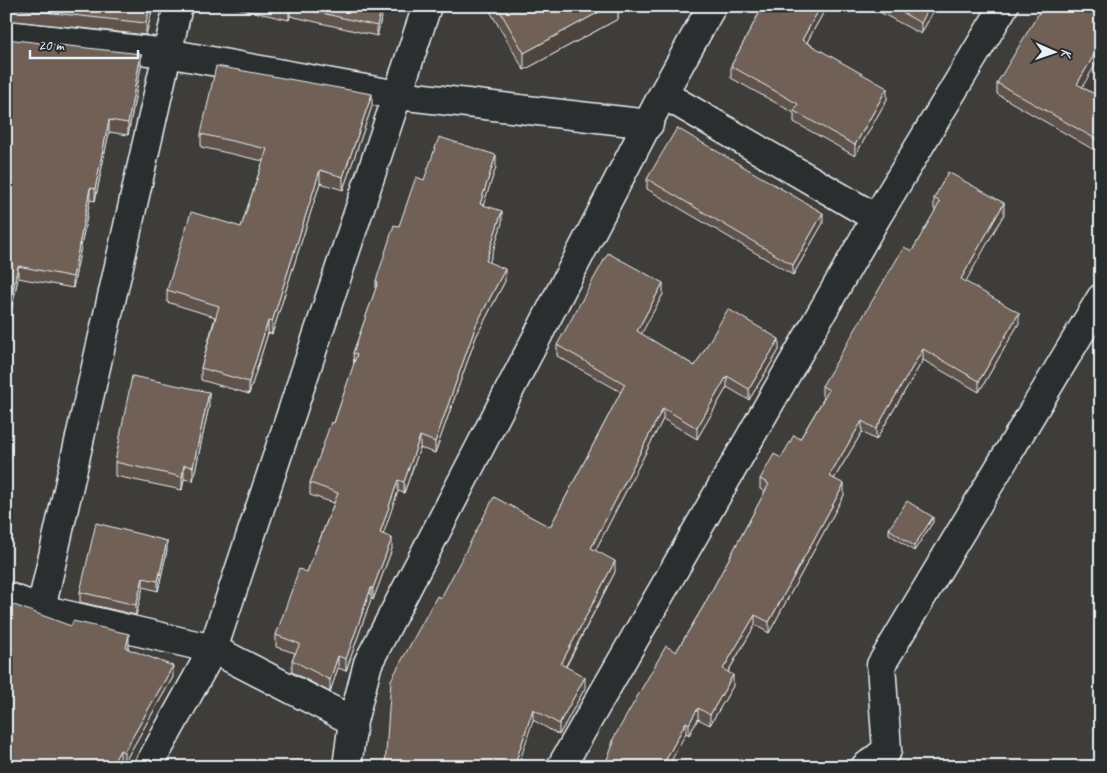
<svg xmlns="http://www.w3.org/2000/svg" width="1107" height="773" font-family="Caveat,sans-serif">
<rect width="100%" height="100%" fill="#3f3d3a"/>
<filter id="ink" filterUnits="userSpaceOnUse"><feTurbulence type="fractalNoise" baseFrequency=".02" numOctaves="2"/><feDisplacementMap in="SourceGraphic" scale="10" xChannelSelector="R" yChannelSelector="G"/><feConvolveMatrix kernelMatrix="1 2 1 2 8 2 1 2 1" color-interpolation-filters="sRGB"/></filter>
<g filter="url(#ink)">
<g fill="none" stroke-linecap="round" stroke-linejoin="round">
<defs>
<path id="minor" d="M6 35 167 53 398 95 649 124
M663 94 876 218
M6 596 41 609 213 649 353 721
M41 609 178 6
M148 767 213 649 427 6
M347 767 353 721 368 663 663 94 712 6
M561 767 876 218 1004 6
M865 767 887 750 881 665 1101 298"/>
</defs>
<use href="#minor" stroke="#e8f1f8" stroke-width="31"/>
<use href="#minor" stroke="#2a2d2e" stroke-width="28"/>
</g>
<path fill="#60534b" stroke="#e8f1f8" d="M6 6H153L146 35 6 20Z
M232 6H384L377 36 290 16 289 20 232 7Z
M487 6H618V19L524 70Z
M763 6H827L807 42 887 99 855 156 794 122V113L731 78V66Z
M868 6H936L921 34Z
M6 39 141 66 128 135 109 132 95 201 90 200 73 288 18 278 6 337Z
M997 83 1082 87 1101 98V154L997 94Z
M372 106 343 190 320 183 272 334 268 333 249 394 201 380V368L215 317 167 302V290L241 227 263 161 201 147V134Z
M496 167 483 205 502 223 489 263 505 281 476 337 435 453 420 448 404 493 398 491 383 534 392 549 373 600 371 599 346 671 338 668 330 692 292 672V660L295 653 276 647V635L307 572 334 503 310 495V483L334 423 354 365 353 353 376 289V281L399 226 424 180Z
M647 179 823 223 793 275 647 189Z
M934 198 1004 214 965 282 1019 323 979 392 923 360 876 440 862 432 834 479 844 495 769 633 755 625 728 672 733 686 710 725 698 719 689 735 686 733 612 747V741L676 652 703 607 765 492 760 489V479L800 439 824 398 822 396V386L912 251 936 210 934 209Z
M663 294 641 334 695 366 779 350 749 400 727 387 697 439 663 419 595 551 615 572 566 667 585 688 559 735 533 720 441 598 550 527 621 392 557 356V345Z
M209 406 193 481 184 479 182 490 115 476V462Z
M933 522 914 551 889 534V529Z
M167 550 158 591 143 587 136 615 80 602V592Z
M71 626 129 645 128 649 173 677 124 763 120 761 117 767H6Z"/>
<path fill="#4e443d" stroke="#e8f1f8" d="M150 6H153L146 35V23Z
M290 6V16L289 20V10Z
M382 6H384L377 36V26Z
M610 6H618V19L524 70V53Z
M821 6H827L802 51V40Z
M930 6H936L921 34V23Z
M1101 43V55L1077 96V84Z
M141 54V66L128 135V123Z
M887 88V99L855 156V145Z
M372 94V106L343 190V177Z
M109 120V132L95 201V189Z
M496 155V167L480 215V204Z
M320 170V183L272 334V322Z
M90 188V200L73 288V277Z
M1004 203V214L961 290V279Z
M502 211V223L486 273V261Z
M823 213V223L793 275V265Z
M18 266V278L6 337V325Z
M505 269V281L476 337 435 453V442L476 325Z
M663 283V294L637 342V331Z
M1019 313V323L979 392V381Z
M268 321V333L249 394V382Z
M779 339V350L749 400V389Z
M923 349V360L876 440V429Z
M727 376V387L697 439V428Z
M209 392V406L193 481V467Z
M663 408V419L591 559V548Z
M862 421V432L829 487V476Z
M420 436V448L404 493V482Z
M184 465V479L182 490V477Z
M398 480V491L380 544V533Z
M844 484V495L769 633V622Z
M933 517V522L914 551V546Z
M392 538V549L373 600V588Z
M167 541V550L158 591V581Z
M615 561V572L561 675V664Z
M143 578V587L136 615V605Z
M371 588V599L346 671V659Z
M755 615V625L723 680V669Z
M129 634V645L126 659V648Z
M338 656V668L330 692V680Z
M173 666V677L124 763V752Z
M733 675V686L710 725V715Z
M585 677V688L559 735V724Z
M698 708V719L689 735V724Z
M533 709V720L518 767H514Z
M686 722V733L668 767H662Z
M120 750V761L117 767H111Z"/>
<path fill="#706157" stroke="#e8f1f8" d="M6 6H150L146 23 6 8Z
M271 6H290L289 10Z
M292 6H382L377 26Z
M497 6H610L524 53Z
M763 6H821L802 40 887 88 855 145 794 111 798 104 731 66Z
M890 6H930L921 23Z
M1043 6H1101V43L1077 84 1101 98V142L997 83Z
M6 39 141 54 128 123 109 120 95 189 90 188 73 277 18 266 6 325Z
M216 66 372 94 343 177 320 170 272 322 268 321 249 382 201 368 219 306 167 290 191 212 241 227 267 149 201 134Z
M677 128 823 213 793 265 647 179Z
M439 137 496 155 480 204 502 211 486 261 505 269 476 325 435 442 420 436 404 482 398 480 380 533 392 538 373 588H371L346 659 338 656 330 680 292 660 300 644 276 635 299 569 307 572 338 493 310 483 331 422 334 423 357 354 353 353 378 282 376 281 394 225 399 226 416 177 424 180Z
M948 172 1004 203 961 279 1019 313 979 381 923 349 876 429 862 421 829 476 844 484 769 622 755 615 723 669 733 675 710 715 698 708 689 724 686 722 662 767H604L614 742 612 741 666 646 676 652 703 607 769 484 760 479 774 454 781 458 794 435 800 439 829 390 822 386 904 247 912 251 940 202 934 198Z
M608 253 663 283 637 331 695 366 728 309 779 339 749 389 727 376 697 428 663 408 591 548 615 561 561 664 585 677 559 724 533 709 514 767H385L391 680 437 596 441 598 494 497 550 527 625 384 557 345Z
M132 376 209 392 193 467 184 465 182 477 115 462Z
M907 501 933 517 914 546 889 529Z
M96 523 167 541 158 581 143 578 136 605 80 592Z
M6 602 71 626 73 621 129 634 126 648 173 666 124 752 120 750 111 767H6Z"/>
</g>
<rect width="1107" height="773" fill="none" stroke="#2a2d2e" stroke-width="25"/>
<rect x="12" y="12" width="1082" height="748" fill="none" stroke="#e8f1f8" stroke-width="2" filter="url(#ink)"/>
<g transform="translate(1054 52) rotate(92)" stroke="#2a2d2e" stroke-width="4" paint-order="stroke">
<path d="M0-4L9 19L0 12L-9 19Z" fill="#e8f1f8"/>
<text y="-8" font-size="14" font-weight="bold" text-anchor="middle" fill="#e8f1f8">K</text>
</g>
<path d="M30 50v8h108v-8" fill="none" stroke="#e8f1f8" stroke-width="2.5"/>
<text x="38" y="50" font-size="15" fill="#e8f1f8" stroke="#2a2d2e" stroke-width="4" paint-order="stroke">20 m</text>
</svg>
